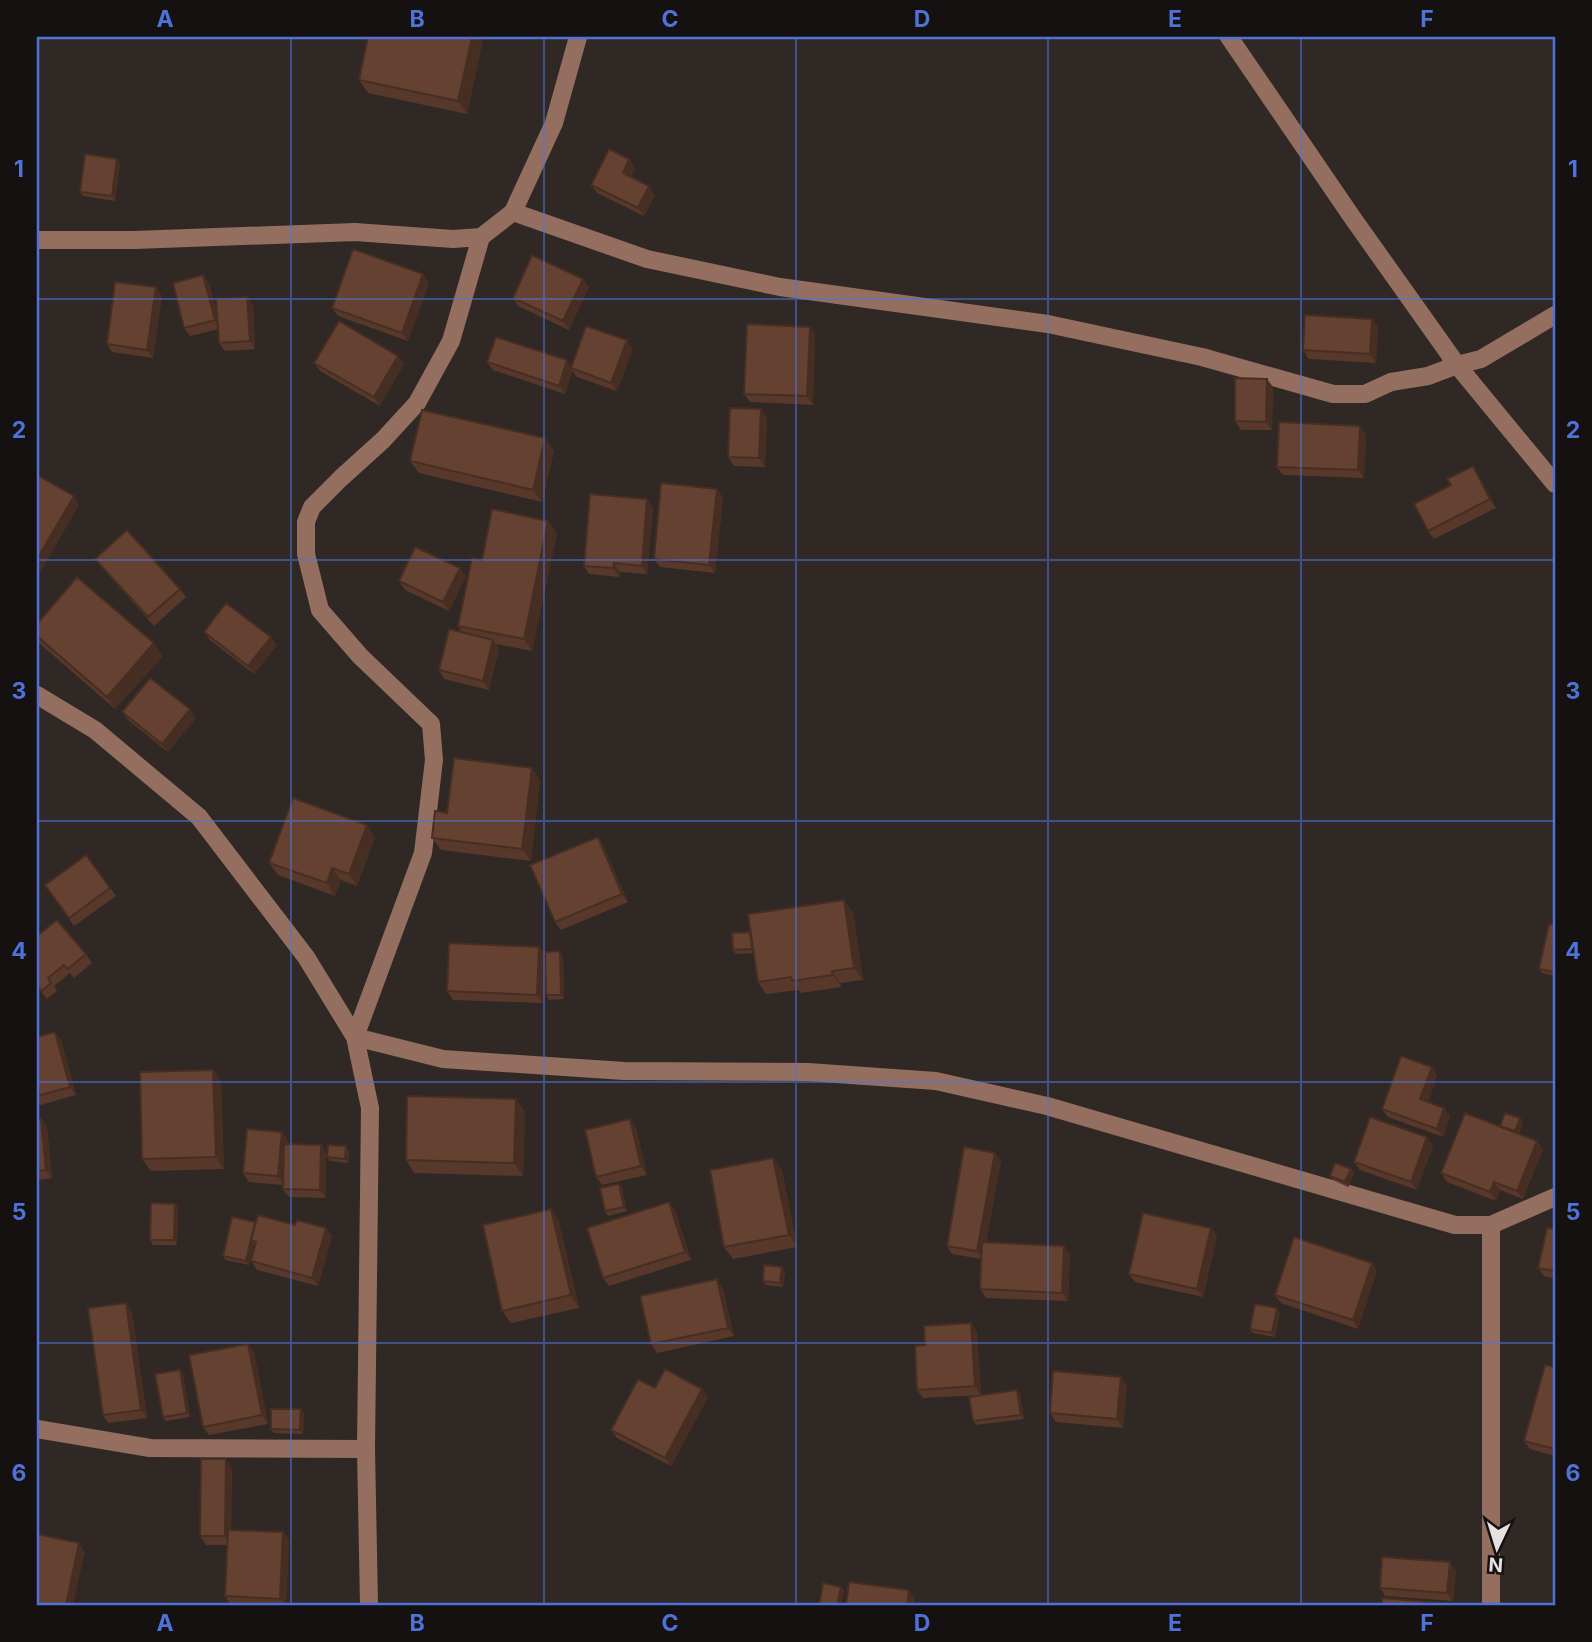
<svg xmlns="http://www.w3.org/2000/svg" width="1592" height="1642" font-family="Inter,sans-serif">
<rect width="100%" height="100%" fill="#302824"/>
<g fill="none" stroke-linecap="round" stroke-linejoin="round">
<path stroke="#946f5f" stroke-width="18" d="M1229 37 1352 217 1457 365 1555 484
M513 212 647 259 780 287 1048 324 1202 357 1333 394H1365L1391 382 1428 376 1457 365 1481 359 1555 315
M481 237 451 341 417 403 383 440 341 478 312 507 306 522V554L320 610 360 656 431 724 434 760 423 853 355 1037 443 1059 624 1071 808 1072 936 1081 1047 1106 1455 1225H1491L1555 1197
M37 240H134L355 232 453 239 481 237 513 212 554 123 578 37
M37 695 95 730 199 817 306 957 355 1037 370 1108 366 1449 369 1605
M1491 1225V1605
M37 1429 150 1448 366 1449"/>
</g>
<path fill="#57382a" d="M472 37H480L483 40 467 114 368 93 359 80Z
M629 159 635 168 631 177 655 195 644 216 597 193 591 185Z
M120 163 115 201 83 196 80 192Z
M423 274 429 283 408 341 338 316 332 308Z
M203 275 209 283 217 315 253 305 255 349 225 351 219 343 218 329 190 336 184 328Z
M589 287 569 330 518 306 513 298Z
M162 296 153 358 112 352 107 344Z
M1372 319 1378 328 1376 363 1309 359 1303 350Z
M810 327 815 335 813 405 750 402 744 394Z
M633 349 617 391 577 377 572 371 565 394 493 370 487 362 571 366Z
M314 363 404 364 380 406 320 371Z
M1273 387 1272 430H1241L1235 421Z
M767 417 765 467 734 466 728 457Z
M1366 434 1364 478 1283 475 1277 467Z
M554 451 542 502 419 473 410 461Z
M1478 474 1496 508 1434 539 1428 531Z
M723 497 715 573 660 567 654 559Z
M653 507 647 574 620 572 619 577 589 574 584 566Z
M557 533 532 651 496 644 499 649 489 690 444 679 439 670 462 633 458 626 482 560Z
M95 559 180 589 186 597 154 626 101 567Z
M466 576 449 611 405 590 399 581Z
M37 624 163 656 115 709 39 643 37 640Z
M204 632 277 645 254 674 210 640Z
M122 712 196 718 168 752 128 720Z
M540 780 531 861 441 850 432 838 447 813Z
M375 837 357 886 341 880 335 896 278 875 269 863Z
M603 845 628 902 561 930 555 922Z
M86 855 116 896 74 926 45 885Z
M853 912 863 980 840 983 841 987 801 993 798 990 766 994 758 982 753 953 736 954 733 950 750 932Z
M1555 925V976L1542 973 1539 969Z
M37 936 86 954 92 963 74 978 70 973 54 986 57 991 47 999 37 986Z
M539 947 545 955 563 956 564 999 549 1000 546 995 545 959 543 1003 453 1000 447 991Z
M55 1032 61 1040 76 1095 37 1106V1037Z
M1432 1067 1437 1076 1428 1102 1444 1108 1450 1116 1443 1137 1388 1117 1382 1109Z
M213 1070 221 1082 224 1169 151 1171 142 1159Z
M516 1099 525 1112 523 1176 414 1173 406 1160Z
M1520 1118 1523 1122 1519 1134 1537 1141 1543 1149 1523 1199 1500 1190 1496 1201 1447 1182 1441 1173 1501 1127Z
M37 1119H41L47 1127 52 1178 37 1180Z
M630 1119 636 1128 647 1175 602 1185 596 1177Z
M1427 1137 1433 1146 1417 1190 1360 1170 1354 1162Z
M288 1140V1144L321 1145 326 1154V1198L289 1197 283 1189V1185L249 1182 243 1173Z
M349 1151 348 1163 330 1161 327 1157Z
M995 1153 1001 1161 986 1242 1070 1254 1068 1301 986 1298 980 1289 981 1259 952 1254 947 1246Z
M1351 1169 1354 1174 1348 1187 1333 1180 1330 1176Z
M782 1170 797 1247 733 1259 724 1247Z
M619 1184 622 1188 627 1211 608 1216 605 1211Z
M175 1204 178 1208 177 1245H153L150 1240Z
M551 1209 559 1222 579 1308 511 1323 502 1311Z
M675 1210 691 1260 609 1286 603 1278Z
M256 1224 295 1225 326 1228 332 1236 318 1286 257 1270 251 1261 255 1246 254 1244 249 1265 226 1260 223 1256Z
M1211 1228 1217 1236 1203 1297 1135 1282 1129 1274Z
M1555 1229V1279L1544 1276 1538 1268Z
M1372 1263 1377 1271 1358 1329 1281 1303 1275 1295Z
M785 1271 783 1287 766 1285 763 1281Z
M723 1288 734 1336 657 1353 651 1344Z
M126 1303 132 1312 147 1418 108 1423 103 1415Z
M1280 1312 1275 1337 1253 1333 1250 1329Z
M971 1323 977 1332 981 1395 923 1398 917 1390Z
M254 1352 268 1424 209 1435 203 1427Z
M1555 1367V1456L1530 1449 1524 1441Z
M183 1374 190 1417 166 1421 163 1417Z
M1127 1385 1123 1428 1056 1422 1050 1413Z
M655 1388 702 1389 708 1397 671 1466 617 1438 611 1430Z
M1020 1394 1024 1419 976 1425 973 1421Z
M304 1413 303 1434 274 1433 271 1429Z
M226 1459 232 1468 231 1530 283 1532 289 1540 286 1605H231L225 1596 227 1545H206L200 1536Z
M1456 1571 1453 1601 1385 1596 1380 1588Z"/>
<path fill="#472e22" d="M472 37H480L483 40 467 114 458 101Z
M117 159 120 163 115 201 112 196Z
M629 159 635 168 629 181 623 173Z
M649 186 655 195 644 216 638 208Z
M423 274 429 283 408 341 402 333Z
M203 275 209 283 221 329 215 320Z
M583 279 589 287 569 330 563 321Z
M156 287 162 296 153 358 147 350Z
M247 297 253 305 255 349 250 341Z
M1372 319 1378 328 1376 363 1370 354Z
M810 327 815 335 813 405 807 396Z
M627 340 633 349 617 391 611 383Z
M398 356 404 364 380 406 374 397Z
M567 360 573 369 571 368 572 371 565 394 559 386Z
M1267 379 1273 387 1272 430 1266 422Z
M761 409 767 417 765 467 759 458Z
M1360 426 1366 434 1364 478 1358 470Z
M545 438 554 451 542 502 533 490Z
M1473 466 1478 474 1496 508 1490 499Z
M717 489 723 497 715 573 709 565Z
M74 496 79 505 40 573 37 569V559Z
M647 499 653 507 647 574 642 566Z
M548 521 557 533 532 651 524 639Z
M614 563 620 572 619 577 613 568Z
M460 568 466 576 449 611 443 602Z
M271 637 277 645 254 674 248 666Z
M493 640 499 649 489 690 483 681Z
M154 643 163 656 115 709 107 697Z
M190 709 196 718 168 752 162 744Z
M532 768 540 780 531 861 522 849Z
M367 825 375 837 357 886 349 874Z
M598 837 603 845 628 902 622 894Z
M332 868 341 880 335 896 327 883Z
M844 900 853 912 863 980 854 968Z
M539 947 545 955 543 1003 537 995Z
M560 951 563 956 564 999 561 995Z
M832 971 840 983 841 987 833 975Z
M55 1032 61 1040 76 1095 70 1087Z
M1432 1067 1437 1076 1426 1107 1420 1099Z
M213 1070 221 1082 224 1169 216 1157Z
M516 1099 525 1112 523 1176 514 1163Z
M1444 1108 1450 1116 1443 1137 1437 1129Z
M1520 1118 1523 1122 1518 1135 1515 1131Z
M41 1119 47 1127 52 1178 46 1170Z
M630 1119 636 1128 647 1175 641 1166Z
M282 1132 288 1140 284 1185 278 1176Z
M1427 1137 1433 1146 1417 1190 1411 1182Z
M1537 1141 1543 1149 1523 1199 1517 1191Z
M321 1145 326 1154V1198L320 1190Z
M346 1146 349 1151 348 1163 345 1159Z
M995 1153 1001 1161 983 1260 977 1251Z
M773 1158 782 1170 797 1247 789 1235Z
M1351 1169 1354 1174 1348 1187 1345 1182Z
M1494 1182 1500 1190 1496 1201 1490 1192Z
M619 1184 622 1188 627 1211 624 1207Z
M669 1202 675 1210 691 1260 685 1252Z
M175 1204 178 1208 177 1245 174 1240Z
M551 1209 559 1222 579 1308 571 1295Z
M255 1222 258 1226 251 1240 254 1244 249 1265 246 1261Z
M326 1228 332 1236 318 1286 312 1278Z
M1211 1228 1217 1236 1203 1297 1197 1289Z
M1064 1246 1070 1254 1068 1301 1062 1293Z
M1372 1263 1377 1271 1358 1329 1353 1320Z
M782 1267 785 1271 783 1287 780 1283Z
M717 1279 723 1288 734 1336 728 1328Z
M126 1303 132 1312 147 1418 141 1410Z
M1277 1308 1280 1312 1275 1337 1272 1333Z
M971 1323 977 1332 981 1395 975 1386Z
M248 1344 254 1352 268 1424 262 1415Z
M180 1370 183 1374 190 1417 187 1413Z
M1121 1377 1127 1385 1123 1428 1117 1419Z
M702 1389 708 1397 671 1466 665 1458Z
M1017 1390 1020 1394 1024 1419 1021 1415Z
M301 1409 304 1413 303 1434 300 1430Z
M226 1459 232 1468 230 1545 225 1536Z
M283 1532 289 1540 286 1605H285L280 1599Z
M79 1543 85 1552 73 1605H66Z
M1450 1562 1456 1571 1453 1601 1447 1593Z
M841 1587 844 1591 841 1605H837Z
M909 1590 915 1598 914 1605H907Z"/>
<path fill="#654131" stroke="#472e22" stroke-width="2" d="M368 37H472L458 101 359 80Z
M609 149 629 159 623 173 649 186 638 208 591 185Z
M85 154 117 159 112 196 80 192Z
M353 249 423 274 402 333 332 308Z
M532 255 583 279 563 321 513 298Z
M203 275 215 320 184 328 173 283Z
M115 282 156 287 147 350 107 344Z
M247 297 250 341 219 343 216 299Z
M1305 315 1372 319 1370 354 1303 350Z
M339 321 398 356 374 397 314 363Z
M747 324 810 327 807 396 744 394Z
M586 326 627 340 611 383 571 368Z
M496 337 567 360 559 386 487 362Z
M1235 378 1267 379 1266 422 1235 421Z
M730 408 761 409 759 458 728 457Z
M422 410 545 438 533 490 410 461Z
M1279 422 1360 426 1358 470 1277 467Z
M1473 466 1490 499 1428 531 1414 504 1451 485 1447 479Z
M37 475 74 496 37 559Z
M661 483 717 489 709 565 654 559Z
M590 494 647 499 642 566 614 563 613 568 584 566Z
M492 509 548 521 524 639 458 626 472 558 482 560Z
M127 530 180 589 148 617 95 559Z
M415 547 460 568 443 602 399 581Z
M77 577 154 643 107 697 37 636V624Z
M226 603 271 637 248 666 204 632Z
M449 629 493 640 483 681 439 670Z
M150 678 190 709 162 744 122 712Z
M454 758 532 768 522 849 432 838 435 811 447 813Z
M293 798 367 825 349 874 332 868 327 883 269 863Z
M598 837 622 894 555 922 530 865Z
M86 855 110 888 69 918 45 885Z
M844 900 854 968 832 971 833 975 792 981 791 977 758 982 748 914Z
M57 920 86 954 68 969 64 965 48 978 51 983 41 991 37 985V936Z
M1549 924 1555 925V972L1539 969Z
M750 932 752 949 733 950 732 933Z
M449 943 539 947 537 995 447 991Z
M560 951 561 995H546L545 952Z
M55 1032 70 1087 37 1096V1037Z
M1401 1056 1432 1067 1420 1099 1444 1108 1437 1129 1382 1109Z
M213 1070 216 1157 142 1159 140 1072Z
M407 1096 516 1099 514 1163 406 1160Z
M1465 1113 1537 1141 1517 1191 1494 1182 1490 1192 1441 1173Z
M1505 1113 1520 1118 1515 1131 1500 1126Z
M1370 1117 1427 1137 1411 1182 1354 1162Z
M37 1119H41L46 1170 37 1171Z
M630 1119 641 1166 596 1177 585 1130Z
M247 1129 282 1132 278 1176 243 1173Z
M284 1144 321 1145 320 1190 283 1189Z
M328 1145 346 1146 345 1159 327 1157Z
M964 1147 995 1153 977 1251 947 1246Z
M773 1158 789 1235 724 1247 710 1170Z
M1335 1163 1351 1169 1345 1182 1330 1176Z
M619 1184 624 1207 605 1211 600 1188Z
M669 1202 685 1252 603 1278 587 1228Z
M151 1203 175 1204 174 1240H150Z
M551 1209 571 1295 502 1311 483 1225Z
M1143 1213 1211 1228 1197 1289 1129 1274Z
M258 1215 295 1225 297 1220 326 1228 312 1278 251 1261 256 1242 251 1240Z
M232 1217 255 1222 246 1261 223 1256Z
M1547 1228 1555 1229V1271L1538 1268Z
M1294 1237 1372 1263 1353 1320 1275 1295Z
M982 1242 1064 1246 1062 1293 980 1289Z
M764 1265 782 1267 780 1283 763 1281Z
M717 1279 728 1328 651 1344 640 1296Z
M126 1303 141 1410 103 1415 88 1308Z
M1255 1304 1277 1308 1272 1333 1250 1329Z
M971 1323 975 1386 917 1390 915 1346 925 1345 924 1326Z
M248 1344 262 1415 203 1427 189 1355Z
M1545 1365 1555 1367V1449L1524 1441Z
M665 1369 702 1389 665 1458 611 1430 638 1379 655 1388Z
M180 1370 187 1413 163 1417 155 1374Z
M1053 1371 1121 1377 1117 1419 1050 1413Z
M1017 1390 1021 1415 973 1421 969 1397Z
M271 1409H301L300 1430 271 1429Z
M201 1459H226L225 1536H200Z
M228 1530 283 1532 280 1599 225 1596Z
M37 1534 79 1543 66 1605H37Z
M1382 1557 1450 1562 1447 1593 1380 1588Z
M849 1582 909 1590 907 1605H846Z
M823 1583 841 1587 837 1605H819Z
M1382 1598 1439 1603V1605H1382Z"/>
<path fill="none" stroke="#4f72da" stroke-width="2" stroke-opacity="0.55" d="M291 37V1605M544 37V1605M796 37V1605M1048 37V1605M1301 37V1605M37 299H1555M37 560H1555M37 821H1555M37 1082H1555M37 1343H1555"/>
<rect width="1592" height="1642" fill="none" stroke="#151110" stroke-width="77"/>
<g transform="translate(1497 1548) rotate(184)" stroke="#151110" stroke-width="5" paint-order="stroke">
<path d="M0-5L12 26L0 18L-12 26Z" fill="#e6e0de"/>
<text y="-10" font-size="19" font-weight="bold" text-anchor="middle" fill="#e6e0de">N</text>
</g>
<rect x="38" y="38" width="1516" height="1566" fill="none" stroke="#4f72da" stroke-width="2.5"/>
<g font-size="23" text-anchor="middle" font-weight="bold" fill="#4f72da">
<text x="165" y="27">A</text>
<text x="417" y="27">B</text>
<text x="670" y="27">C</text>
<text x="922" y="27">D</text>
<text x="1175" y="27">E</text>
<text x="1427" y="27">F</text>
<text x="19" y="177">1</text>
<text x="1573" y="177">1</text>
<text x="19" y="438">2</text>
<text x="1573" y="438">2</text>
<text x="19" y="699">3</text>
<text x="1573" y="699">3</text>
<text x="19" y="959">4</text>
<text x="1573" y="959">4</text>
<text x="19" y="1220">5</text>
<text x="1573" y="1220">5</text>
<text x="19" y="1481">6</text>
<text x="1573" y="1481">6</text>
<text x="165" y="1631">A</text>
<text x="417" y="1631">B</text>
<text x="670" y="1631">C</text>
<text x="922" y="1631">D</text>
<text x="1175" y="1631">E</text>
<text x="1427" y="1631">F</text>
</g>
</svg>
